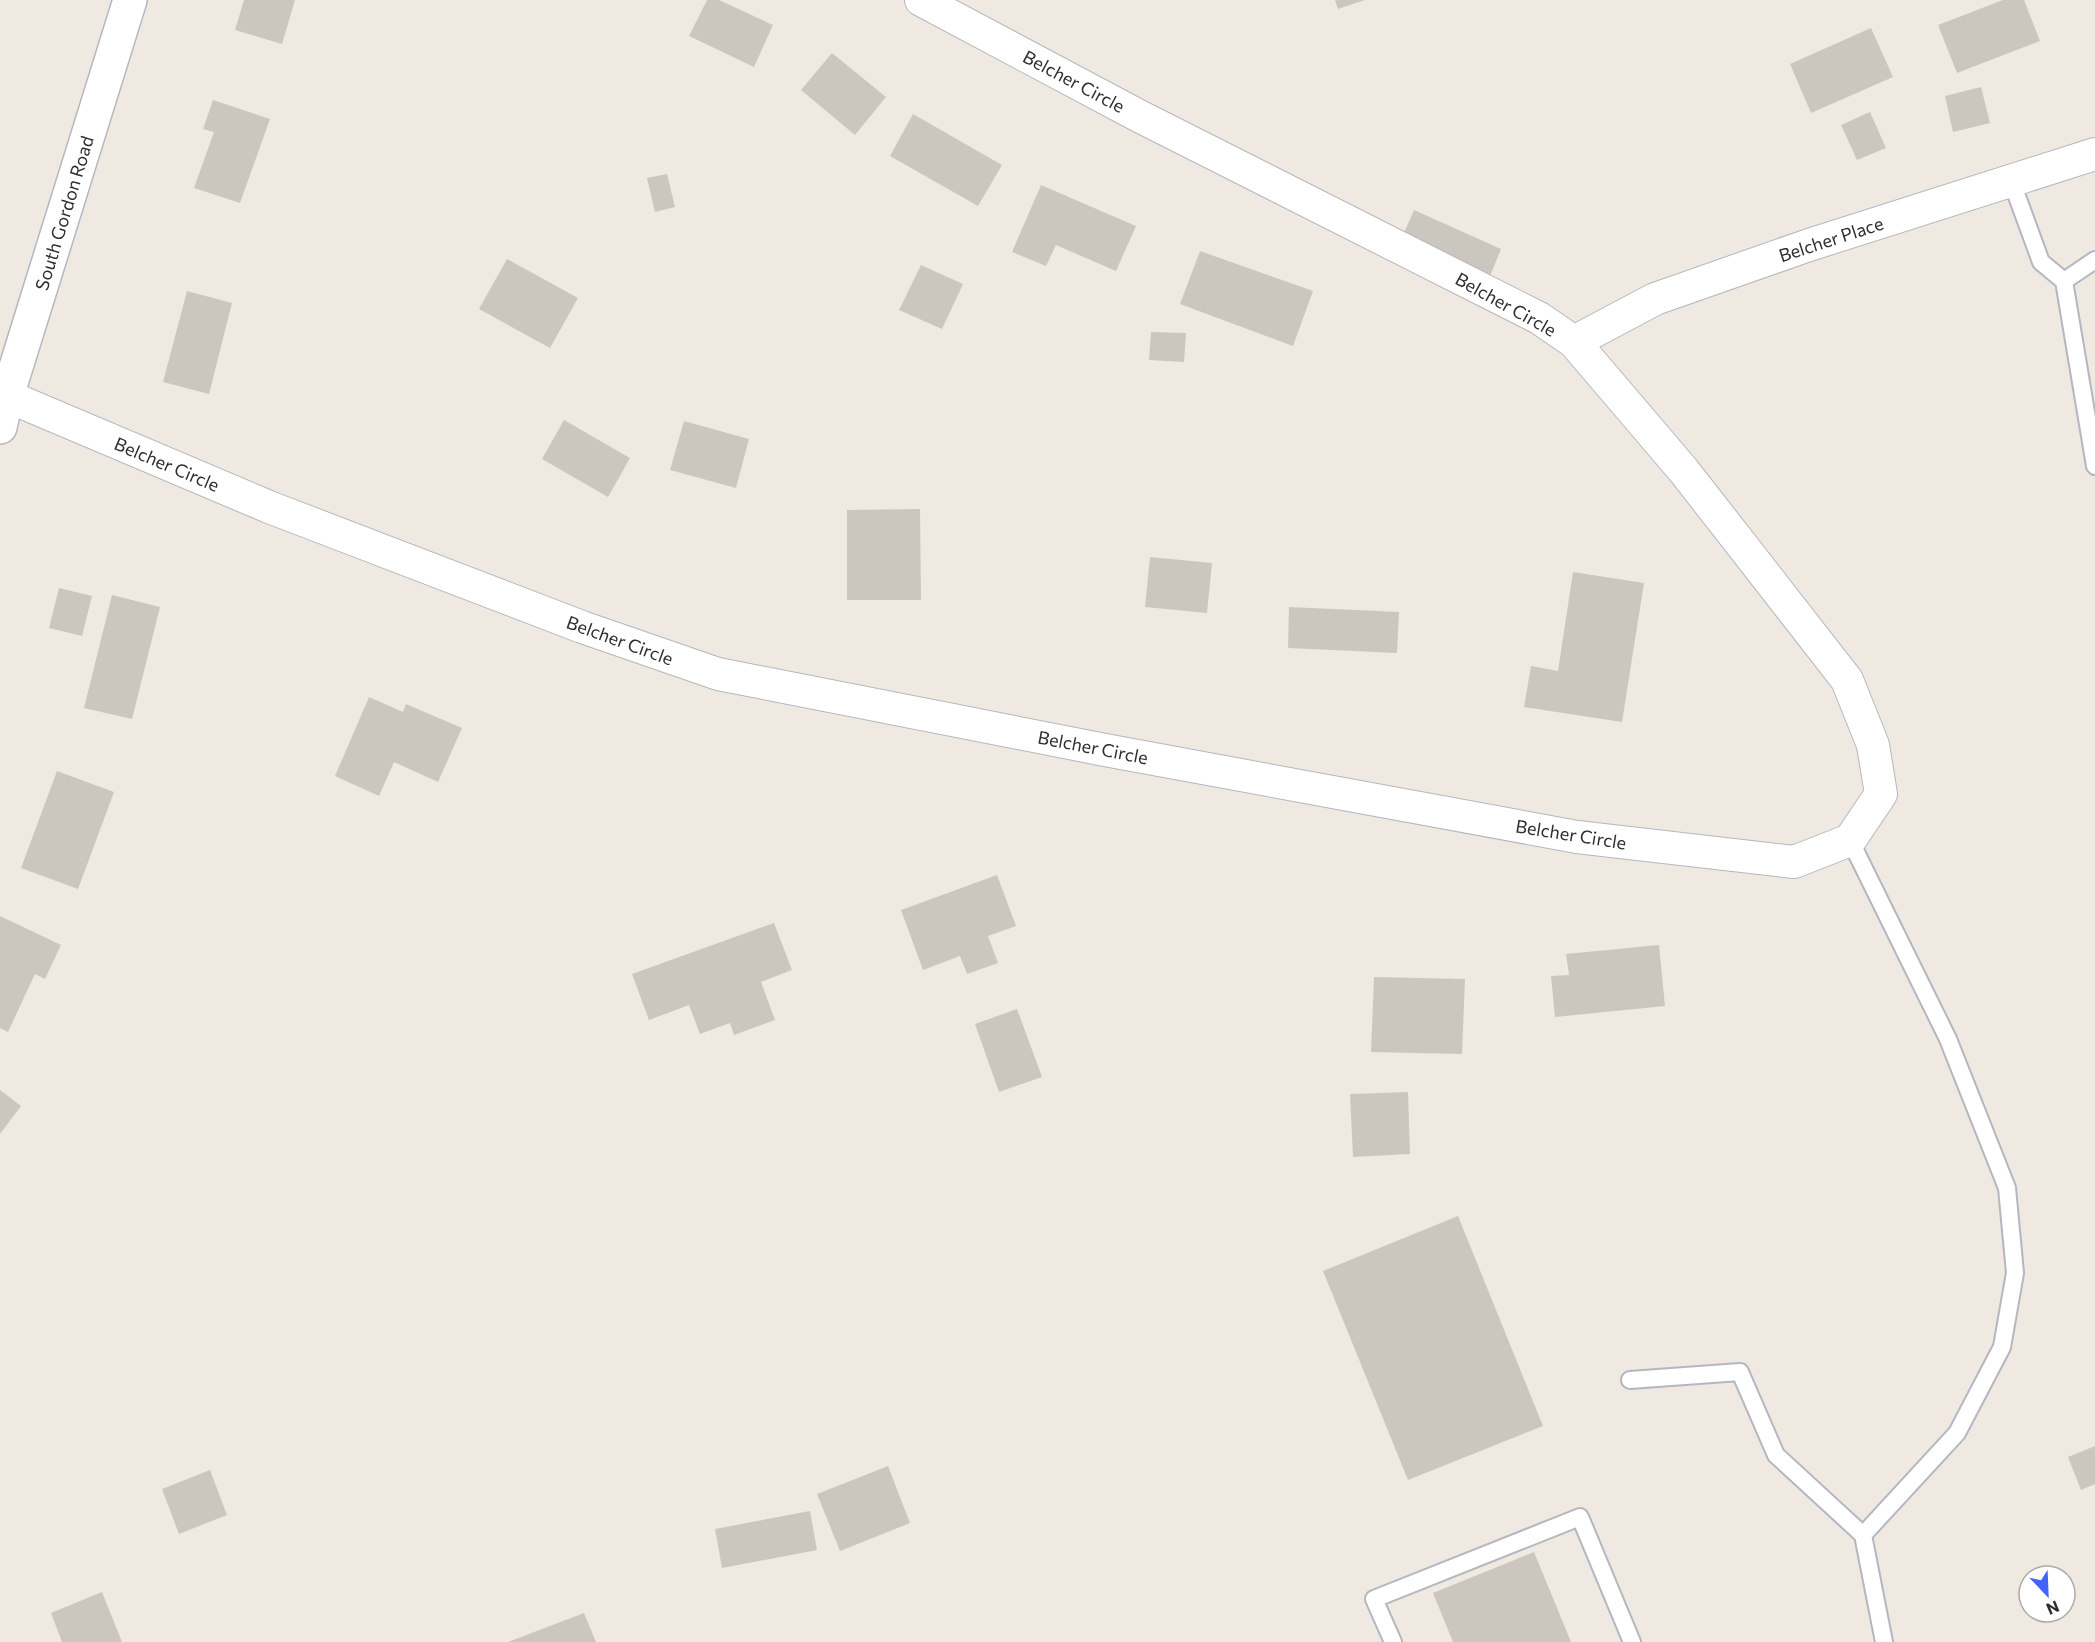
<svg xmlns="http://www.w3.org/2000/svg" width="2095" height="1642" font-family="Commissioner,sans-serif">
<rect width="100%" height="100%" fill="#efe9e1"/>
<path fill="#cbc7bf" d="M244 0H295L282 44 235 30Z
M707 0H719L773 25 754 67 689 36Z
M1335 0H1365L1338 9Z
M2003 0H2024L2040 41 1957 73 1938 25Z
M1871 28 1893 77 1811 113 1790 64Z
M832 53 886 97 855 135 801 90Z
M1981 87 1990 123 1953 132 1945 96Z
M213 100 270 119 240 203 194 188 214 132 203 129Z
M1870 112 1886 148 1857 160 1841 125Z
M913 114 1002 165 978 206 890 156Z
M667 174 675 207 655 212 647 178Z
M1041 185 1136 226 1116 271 1056 245 1046 266 1012 252Z
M1414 210 1501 249 1488 281 1400 242Z
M1200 251 1313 291 1293 346 1180 304Z
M507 259 578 298 550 348 479 309Z
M921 265 963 284 942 329 899 310Z
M187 291 232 303 209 394 163 382Z
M1151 332 1186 333 1184 362 1149 360Z
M564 420 630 458 608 497 542 459Z
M684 421 749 439 736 488 670 470Z
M920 509 921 600H847V510Z
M1150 557 1212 563 1207 613 1145 607Z
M1573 572 1644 583 1622 722 1524 707 1531 666 1558 671Z
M59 588 92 596 82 636 49 628Z
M112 595 160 607 132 719 84 708Z
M1289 607 1399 612 1397 653 1288 648Z
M369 697 403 712 406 704 462 728 438 782 394 762 379 796 335 776Z
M57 771 114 792 78 889 21 868Z
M997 875 1016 926 988 936 998 963 967 974 960 956 923 970 901 910Z
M0 916 61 945 45 979 35 974 8 1032 0 1028Z
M774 923 792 970 761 982 775 1020 734 1035 730 1023 700 1034 689 1005 649 1020 632 974Z
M1659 945 1665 1006 1555 1017 1551 976 1569 975 1566 954Z
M1374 977 1465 979 1462 1054 1371 1052Z
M1017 1009 1042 1077 999 1092 975 1024Z
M0 1090 21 1106 0 1134Z
M1408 1092 1410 1154 1353 1157 1350 1094Z
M1458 1216 1543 1426 1408 1480 1323 1271Z
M2095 1446V1484L2081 1490 2068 1457Z
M888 1466 910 1523 840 1551 817 1494Z
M210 1470 227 1515 179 1534 162 1489Z
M810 1511 817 1550 722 1568 715 1529Z
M1534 1552 1571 1642H1453L1433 1593Z
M102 1592 122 1642H62L51 1613Z
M584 1613 596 1642H508Z"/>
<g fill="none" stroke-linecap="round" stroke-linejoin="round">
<defs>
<path id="lane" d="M2011 180 2041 262 2064 281 2095 260
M2064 281 2095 466
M1850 840 1948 1039 2007 1188 2015 1273 2002 1347 1957 1433 1863 1535
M1630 1380 1740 1372 1776 1455 1863 1535 1884 1642
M1393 1642 1374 1599 1580 1517 1632 1642"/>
<path id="street" d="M1574 342 1655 299 1809 245 2095 154
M7 396 269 507 582 627 718 674 1105 750 1577 837 1794 862 1850 840 1881 794 1873 745 1847 680 1684 471 1574 342 1539 318 1139 116 921 0"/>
<path id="secondary" d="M0 427 7 396 130 0"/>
</defs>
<use href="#lane" stroke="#b4b7c1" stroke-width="20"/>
<use href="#street" stroke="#b4b7c1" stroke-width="34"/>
<use href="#secondary" stroke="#b4b7c1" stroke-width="36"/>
<use href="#lane" stroke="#fff" stroke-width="16"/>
<use href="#street" stroke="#fff" stroke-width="32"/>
<use href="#secondary" stroke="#fff" stroke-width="33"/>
</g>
<g text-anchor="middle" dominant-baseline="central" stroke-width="6" stroke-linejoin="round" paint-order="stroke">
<g font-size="18" fill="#2e2e2e" stroke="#fff">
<text transform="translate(1074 81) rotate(28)">Belcher Circle</text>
<text transform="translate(64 213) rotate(-73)">South Gordon Road</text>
<text transform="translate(1831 239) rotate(-18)">Belcher Place</text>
<text transform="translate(1506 304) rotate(29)">Belcher Circle</text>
<text transform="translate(167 464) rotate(23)">Belcher Circle</text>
<text transform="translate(620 640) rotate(20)">Belcher Circle</text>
<text transform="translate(1093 747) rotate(11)">Belcher Circle</text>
<text transform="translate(1571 834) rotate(9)">Belcher Circle</text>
</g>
</g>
<g transform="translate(2047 1594) rotate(157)"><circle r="28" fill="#ffffff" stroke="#ababab" stroke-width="1.5"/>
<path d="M0-4.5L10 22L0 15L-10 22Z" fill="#4264fb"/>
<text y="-9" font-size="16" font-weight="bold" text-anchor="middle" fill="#2e2e2e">N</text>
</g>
</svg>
